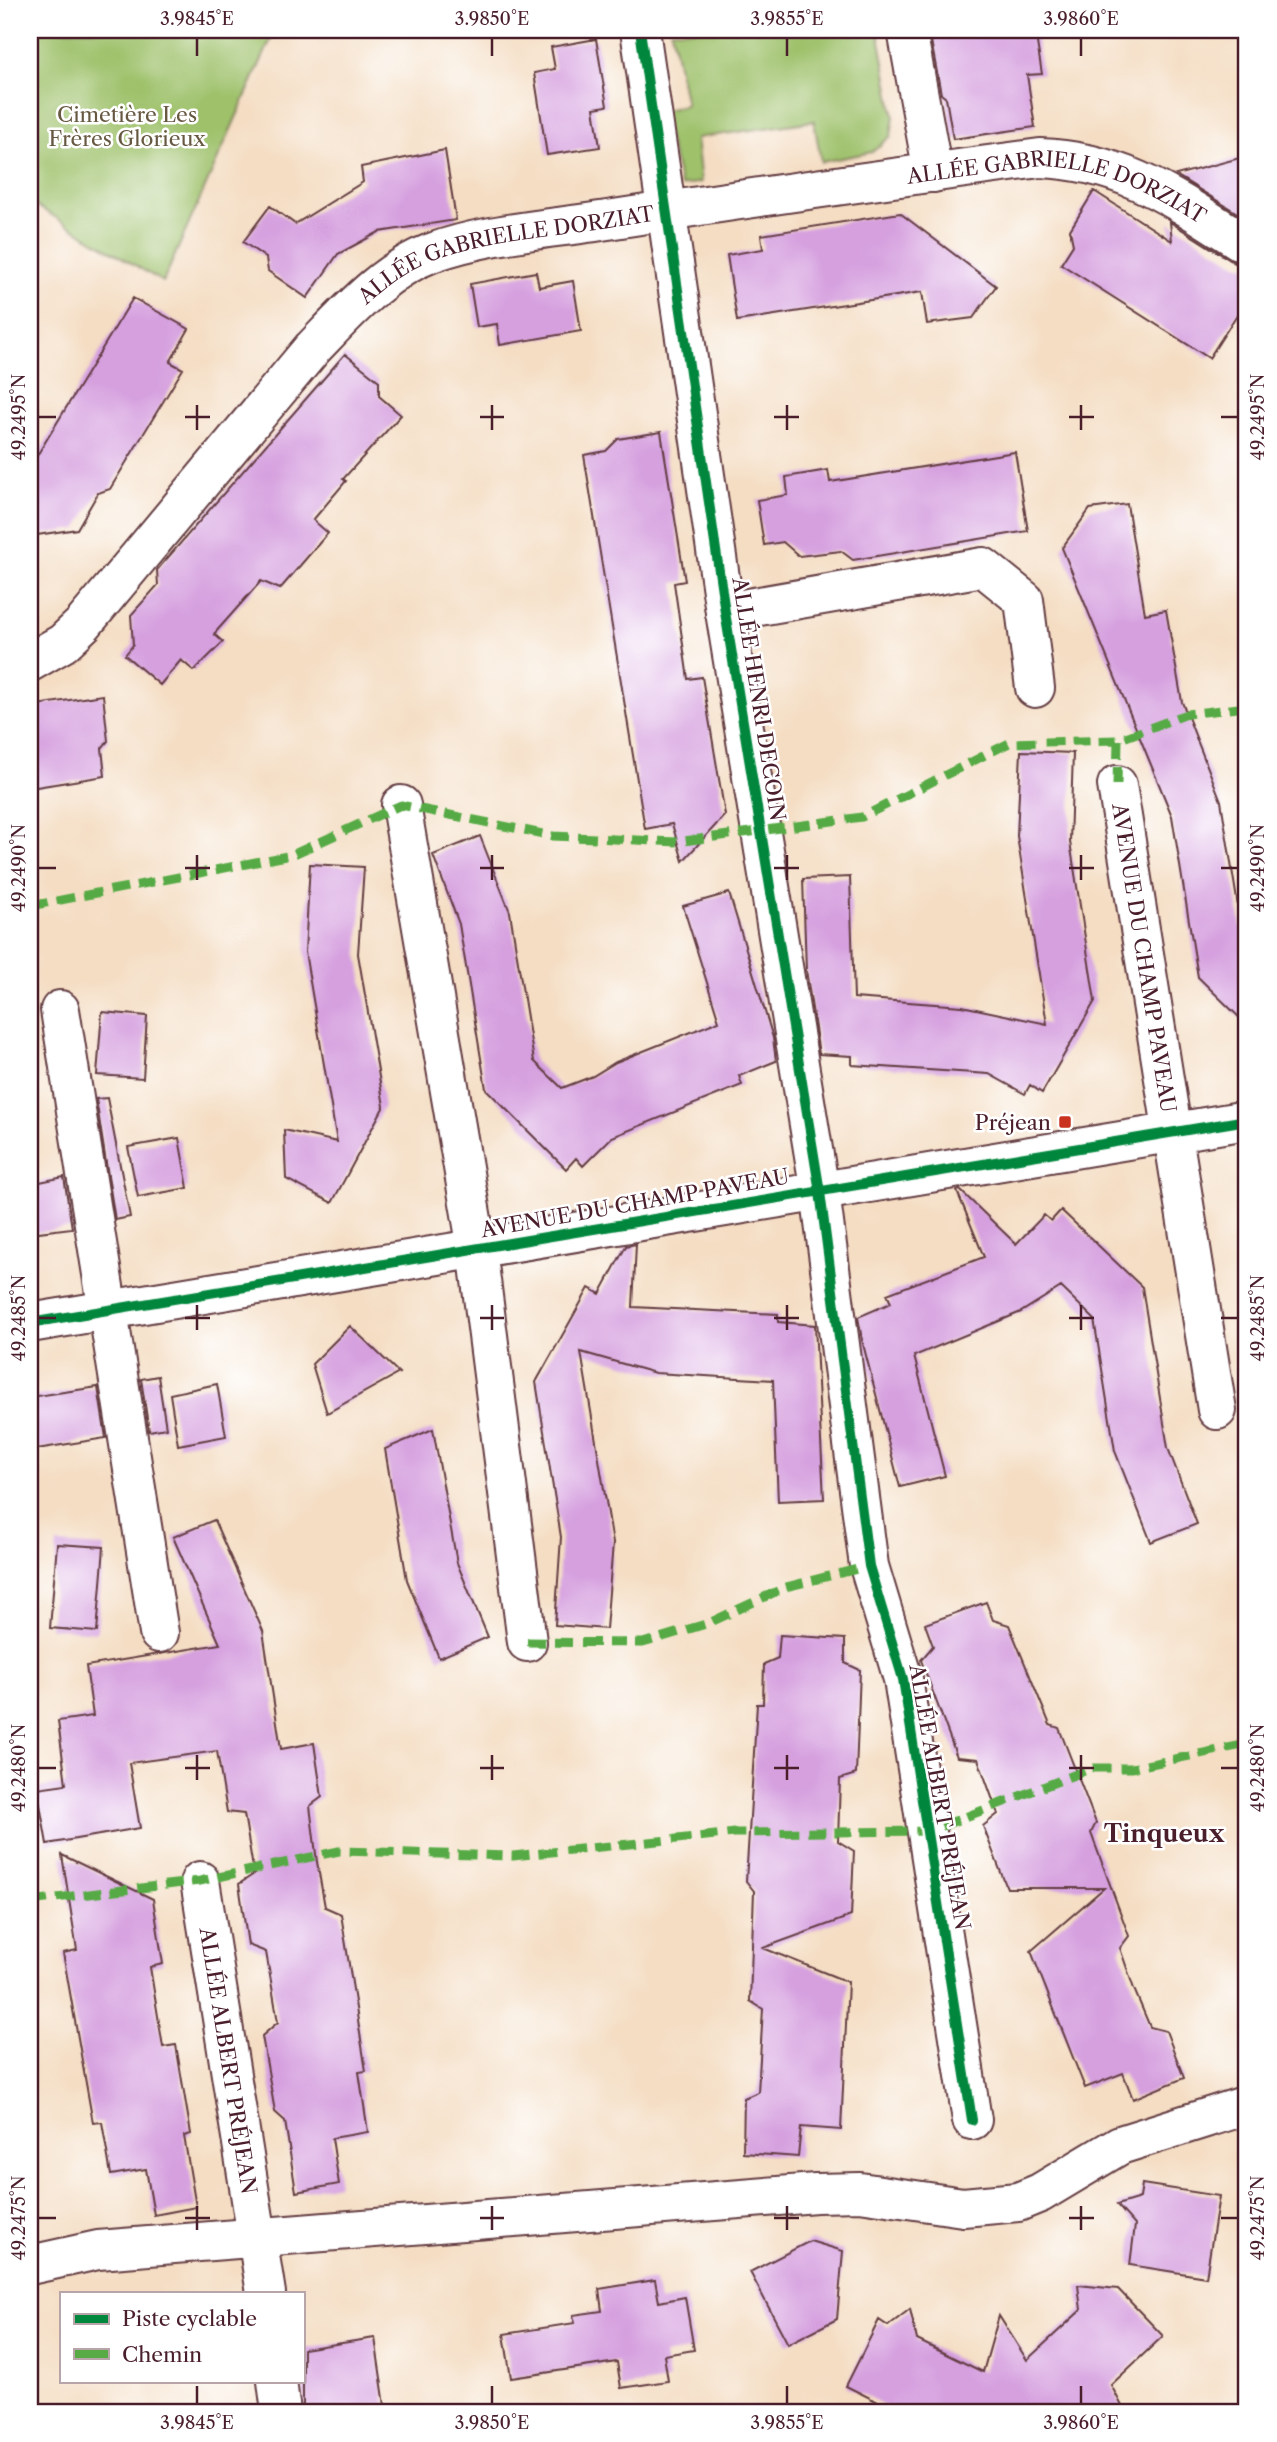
<svg xmlns="http://www.w3.org/2000/svg" width="1277" height="2442" font-family="'Libre Caslon Text',serif">
<rect width="100%" height="100%" fill="#fff"/>
<filter id="ink" filterUnits="userSpaceOnUse"><feTurbulence type="fractalNoise" baseFrequency=".0143" numOctaves="2"/><feDisplacementMap in="SourceGraphic" scale="14" xChannelSelector="R" yChannelSelector="G"/><feConvolveMatrix kernelMatrix="1 2 1 2 8 2 1 2 1" color-interpolation-filters="sRGB"/></filter>
<filter id="wash" filterUnits="userSpaceOnUse"><feTurbulence type="fractalNoise" baseFrequency=".00686" numOctaves="4" result="noise"/><feDisplacementMap in="SourceGraphic" scale="28" xChannelSelector="R" yChannelSelector="G"/><feGaussianBlur stdDeviation="1.57" result="paint"/><feColorMatrix in="noise" values="0 0 0 0 0 0 0 0 0 0 0 0 0 0 0 0 0 1.4 0 .05"/><feComposite in="paint" operator="in"/></filter>
<g filter="url(#wash)">
<rect width="100%" height="100%" fill="#f4ddc3"/>
<path fill="#9ec16b" stroke="#74704b" stroke-width="2" d="M30 30H275L163 282 30 202Z
M671 30H850L851 34 878 30 894 116 891 136 872 152 821 162 814 121 696 138 701 182 681 186 661 111 686 105Z"/>
<g id="blocks">
<path fill="#d6a0df" d="M929 30H1035L1042 74 1027 75 1035 127 953 139 946 98 941 94Z
M596 39 607 106 594 108 600 147 547 155 534 73 555 69 551 47Z
M445 150 456 220 379 232 355 245 338 254 307 298 268 271 266 258 243 242 270 206 295 224 363 182 361 167Z
M1247 156V219L1176 175Z
M1094 191 1172 241 1170 222 1235 263 1247 267V299L1209 358 1061 264 1073 245 1070 230Z
M900 213 996 286 973 318 927 324 922 292 737 321 727 255 763 249 761 235Z
M536 272 539 287 573 281 581 331 500 345 497 324 477 327 470 284Z
M133 298 189 329 170 362 183 369 110 489 98 493 77 529 30 536V467Z
M345 354 379 381V396L401 415 343 479 346 481 313 520 328 533 280 589 261 581 214 634 223 642 194 671 181 660 160 685 125 655 133 645 131 615 158 585 157 570Z
M661 432 685 581 674 583 688 679 702 677 725 815 683 861 672 824 645 829 584 455 606 451 618 439Z
M1015 452 1028 531 853 560 841 551 799 556 783 542 764 545 757 500 788 495 786 477 828 470 830 482Z
M1127 504 1145 614 1166 610 1182 702 1221 801 1247 962V1025L1198 977 1172 816 1062 548 1090 509Z
M103 695 108 741 102 748 105 776 30 788V706Z
M1021 751 1073 753 1070 842 1095 1001 1042 1093 1030 1085 1025 1094 989 1074 852 1065V1056L819 1054 806 970 803 879 850 877 854 998 962 1006 1047 1024 1017 836Z
M480 836 510 912 534 1061 562 1088 593 1076 616 1062 719 1021 683 906 729 893 773 1038 776 1061 739 1076 742 1085 612 1137 583 1166 576 1158 566 1169 486 1089 459 924 433 855Z
M310 864 364 867 358 954 384 1106 332 1203 286 1179 284 1130 337 1142 305 952Z
M102 1012 147 1016 143 1078 97 1075Z
M107 1098 130 1217 115 1220 96 1099Z
M179 1138 188 1188 138 1197 128 1147Z
M64 1177 72 1228 30 1233V1184Z
M960 1190 1016 1244 1044 1215 1051 1221 1061 1210 1142 1287 1168 1448 1197 1524 1151 1542 1115 1451 1094 1319 1061 1287 1021 1312 914 1356 945 1476 900 1487 862 1340 858 1317 891 1303 887 1294 984 1257 957 1191Z
M636 1244 633 1307 778 1314V1322L815 1325 824 1499 778 1501 773 1380 655 1373 581 1352 613 1543 606 1629 555 1625 561 1537 536 1382 589 1288 600 1294 626 1246Z
M350 1326 399 1373 327 1413 312 1364Z
M158 1376 166 1428 149 1431 141 1379Z
M217 1384 226 1436 178 1445 170 1394Z
M98 1387 106 1438 30 1450V1397Z
M433 1429 457 1563 488 1637 439 1658 407 1580 385 1449Z
M214 1520 263 1631 281 1749 314 1743 322 1797 310 1806 317 1862 325 1907 341 1914 366 2071 359 2072 368 2132 332 2138 339 2184 296 2192 285 2121 275 2112 262 2036 278 2022 266 1952 248 1945 239 1884 254 1874 244 1814 227 1812 217 1751 129 1763 140 1828 47 1844 37 1788 66 1784 58 1721 93 1716 86 1666 220 1644 173 1537Z
M57 1544 104 1547 97 1632 50 1628Z
M986 1602 993 1620 1009 1625 1050 1725 1059 1728 1096 1823 1091 1833 1129 1936 1120 1948 1134 1989 1150 2027 1166 2031 1184 2078 1133 2099 1123 2073 1085 2088 1031 1951 1104 1888H1007L983 1826 998 1814 978 1759 957 1757 921 1660 933 1646 925 1624Z
M780 1635 845 1639V1663L860 1670 856 1774 840 1779 838 1841 854 1851 851 1916 763 1948 848 1982 841 2130 801 2127 798 2157 743 2153 744 2098 758 2092 763 2009 750 2001 754 1891 746 1881 757 1704H763L764 1664 778 1658Z
M62 1855 153 1899 163 1964 150 1967 163 2047 176 2045 191 2134 184 2136 196 2207 154 2215 146 2169 111 2175 102 2122 93 2123 63 1953 77 1950Z
M1142 2184 1219 2196 1206 2277 1130 2265 1135 2225 1117 2205 1140 2198Z
M810 2241 843 2251 837 2319 788 2344 750 2272Z
M655 2280 659 2302 685 2297 694 2350 664 2355 668 2381 621 2388 617 2362 511 2378 504 2334 575 2323 573 2315 602 2311 599 2289Z
M1078 2285 1118 2289 1163 2336 1111 2385 1125 2412H898L846 2386 879 2320 888 2326 910 2309 917 2340 983 2372 999 2316 1027 2360 1081 2310Z
M375 2338 386 2412H303V2349Z"/>
</g>
</g>
<g filter="url(#ink)">
<use href="#blocks" fill-opacity="0" stroke="#643c42" stroke-width="2"/>
<g fill="none" stroke-linecap="round" stroke-linejoin="round">
<defs>
<g id="minor">
<path d="M640 30 725 612 820 1192 869 1566 903 1679 972 2120"/>
<path d="M907 30 933 173"/>
<path d="M725 612 983 567 1024 600 1035 688"/>
<path id="s1" d="M30 662 63 643 83 624 312 349C347 313 383 271 431 253 488 232 554 229 614 219 755 197 897 177 1040 158 1126 161 1177 201 1247 245"/>
<path id="s2" d="M1117 785 1217 1410"/>
<path d="M401 805 477 1249 527 1642"/>
<path d="M60 1010 159 1633"/>
<path d="M30 1323 1247 1120"/>
<path id="s3" d="M200 1881 266 2293"/>
<path d="M30 2265 98 2250 816 2193 860 2192 963 2207 1018 2202 1040 2193 1120 2145 1247 2105"/>
<path d="M277 2381 281 2412"/>
</g>
</defs>
<use href="#minor" stroke="#643c42" stroke-width="42"/>
<use href="#minor" stroke="#fff" stroke-width="38"/>
<path stroke="#57aa44" stroke-width="9" stroke-dasharray="18 9" stroke-linecap="butt" d="M1117 785 1118 740
M30 906 292 855 401 805 553 836 677 842 862 817 1009 743 1118 740 1187 714 1247 707
M527 1642 643 1643 709 1623 786 1587 869 1566
M30 1901 200 1881 339 1851 513 1856 735 1833 929 1831 1092 1768H1132L1247 1744"/>
<defs>
<path id="cycleway" d="M640 30 725 612 820 1192 869 1566 903 1679 972 2120
M30 1323 1247 1120"/>
</defs>
<use href="#cycleway" stroke="#fff" stroke-width="15"/>
<use href="#cycleway" stroke="#00873e" stroke-width="10"/>
</g>
</g>
<path fill="none" stroke="#4a1f2b" stroke-width="2.5" d="M197 38V56M492 38V56M787 38V56M1081 38V56M197 405V430M492 405V430M787 405V430M1081 405V430M38 417H56M185 417H210M480 417H504M774 417H799M1069 417H1094M1221 417H1238M197 855V880M492 855V880M787 855V880M1081 855V880M38 868H56M185 868H210M480 868H504M774 868H799M1069 868H1094M1221 868H1238M197 1305V1330M492 1305V1330M787 1305V1330M1081 1305V1330M38 1318H56M185 1318H210M480 1318H504M774 1318H799M1069 1318H1094M1221 1318H1238M197 1755V1780M492 1755V1780M787 1755V1780M1081 1755V1780M38 1768H56M185 1768H210M480 1768H504M774 1768H799M1069 1768H1094M1221 1768H1238M197 2206V2230M492 2206V2230M787 2206V2230M1081 2206V2230M38 2218H56M185 2218H210M480 2218H504M774 2218H799M1069 2218H1094M1221 2218H1238M197 2386V2404M492 2386V2404M787 2386V2404M1081 2386V2404"/>
<rect fill="#c8321e" stroke="#fff" stroke-width="2.5" x="1058" y="1115" width="14" height="14" rx="3.5"/>
<g text-anchor="middle" dominant-baseline="central" stroke-width="5" stroke-linejoin="round" paint-order="stroke">
<g font-size="21" fill="#675841" stroke="#fff">
<text x="127" y="114">Cimetière Les<tspan x="127" dy="24">Frères Glorieux</tspan></text>
</g>
<g font-size="21" fill="#4a1f2b" stroke="#fff">
<text stroke="none"><textPath href="#s1" startOffset="1216">ALLÉE GABRIELLE DORZIAT</textPath></text>
<text stroke="none"><textPath href="#s1" startOffset="649">ALLÉE GABRIELLE DORZIAT</textPath></text>
<text transform="translate(759 699) rotate(81)">ALLÉE HENRI DECOIN</text>
<text stroke="none"><textPath href="#s2" startOffset="175">AVENUE DU CHAMP PAVEAU</textPath></text>
<text transform="translate(635 1203) rotate(-10)">AVENUE DU CHAMP PAVEAU</text>
<text transform="translate(940 1797) rotate(80)">ALLÉE ALBERT PRÉJEAN</text>
<text stroke="none"><textPath href="#s3" startOffset="182">ALLÉE ALBERT PRÉJEAN</textPath></text>
</g>
<g font-size="21" fill="#4a1f2b" stroke="#fff" text-anchor="end">
<text x="1051" y="1122">Préjean</text>
</g>
<g font-size="24" font-weight="bold" fill="#4a1f2b" stroke="#fff">
<text x="1164" y="1833">Tinqueux</text>
</g>
</g>
<rect width="1277" height="2442" fill="none" stroke="#fff" stroke-width="77"/>
<rect x="60" y="2292" width="245" height="91" fill="#ffffff" stroke="#b7a5aa" stroke-width="2"/>
<rect x="74" y="2314" width="35" height="10" fill="#00873e" stroke="#b7a5aa" stroke-width="2"/>
<text x="122" y="2326" font-size="21" fill="#4a1f2b">Piste cyclable</text>
<rect x="74" y="2349" width="35" height="10" fill="#57aa44" stroke="#b7a5aa" stroke-width="2"/>
<text x="122" y="2362" font-size="21" fill="#4a1f2b">Chemin</text>
<rect x="38" y="38" width="1200" height="2366" fill="none" stroke="#4a1f2b" stroke-width="2.5"/>
<g font-size="18" text-anchor="middle" fill="#4a1f2b">
<text x="197" y="25">3.9845°E</text>
<text x="492" y="25">3.9850°E</text>
<text x="787" y="25">3.9855°E</text>
<text x="1081" y="25">3.9860°E</text>
<text transform="translate(19 417) rotate(-90)" y="6">49.2495°N</text>
<text transform="translate(1258 417) rotate(-90)" y="6">49.2495°N</text>
<text transform="translate(19 868) rotate(-90)" y="6">49.2490°N</text>
<text transform="translate(1258 868) rotate(-90)" y="6">49.2490°N</text>
<text transform="translate(19 1318) rotate(-90)" y="6">49.2485°N</text>
<text transform="translate(1258 1318) rotate(-90)" y="6">49.2485°N</text>
<text transform="translate(19 1768) rotate(-90)" y="6">49.2480°N</text>
<text transform="translate(1258 1768) rotate(-90)" y="6">49.2480°N</text>
<text transform="translate(19 2218) rotate(-90)" y="6">49.2475°N</text>
<text transform="translate(1258 2218) rotate(-90)" y="6">49.2475°N</text>
<text x="197" y="2429">3.9845°E</text>
<text x="492" y="2429">3.9850°E</text>
<text x="787" y="2429">3.9855°E</text>
<text x="1081" y="2429">3.9860°E</text>
</g>
</svg>
